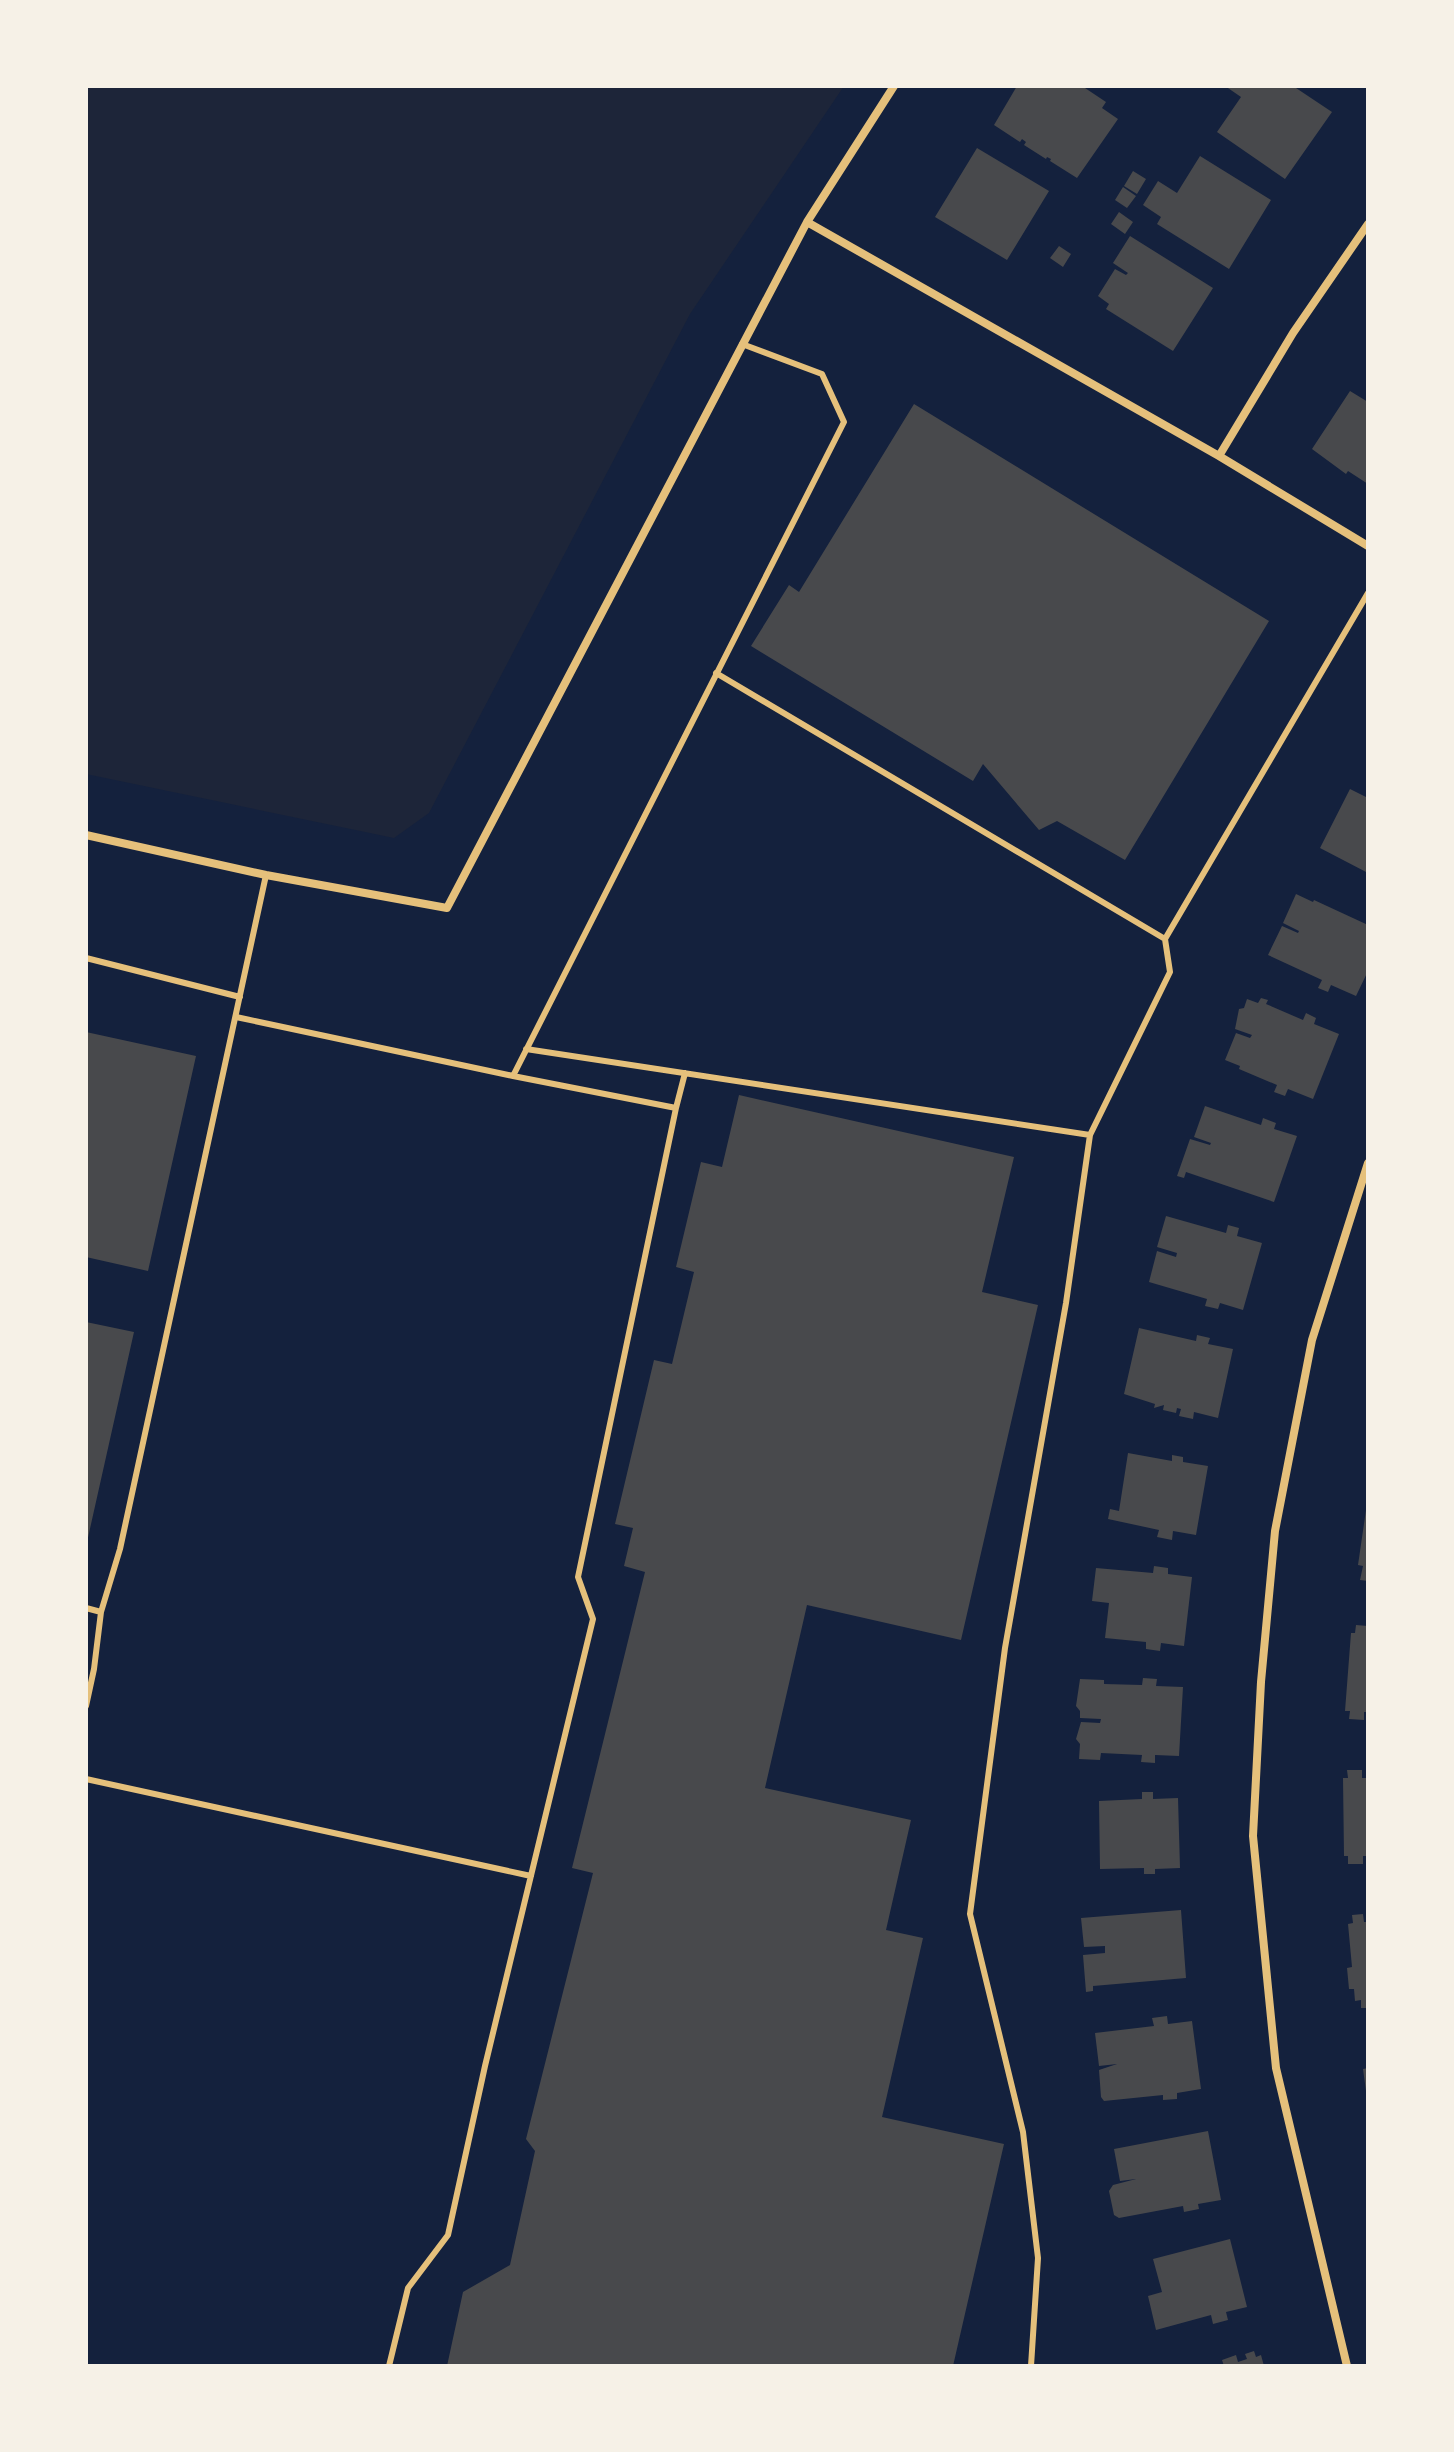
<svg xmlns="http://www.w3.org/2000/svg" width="1454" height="2452" font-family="'Nunito Sans',sans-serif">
<rect width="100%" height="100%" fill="#14213d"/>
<path fill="#1d2539" d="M86 86H844L690 314 429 813 394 838 86 774Z"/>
<path fill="#48494c" d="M1017 86H1082L1106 102 1102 108 1118 119 1077 178 1050 161 1051 159 1047 157 1046 159 1024 145 1026 142 1022 139 1020 142 994 125Z
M1225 86H1293L1332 112 1285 179 1217 132 1241 97Z
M977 148 1049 191 1007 260 935 217Z
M1200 156 1271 200 1229 269 1157 224 1161 217 1143 205 1158 181 1177 193Z
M1133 171 1146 179 1137 194 1124 186Z
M1123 187 1136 196 1127 208 1115 200Z
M1119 212 1133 222 1125 234 1111 224Z
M1130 236 1213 288 1173 351 1106 309 1109 304 1098 296 1115 269 1126 275 1128 273 1113 263Z
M1059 246 1071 254 1063 267 1050 258Z
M1350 391 1368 402V484L1348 471 1346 474 1312 449Z
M914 404 1269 621 1125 860 1057 821 1039 830 983 764 973 781 751 646 789 585 799 592Z
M1350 789 1368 798V873L1320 848Z
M1296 894 1313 902 1314 900 1368 925V971L1356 996 1331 985 1328 992 1318 988 1322 980 1268 955 1282 926 1298 933 1299 931 1283 923Z
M1261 998 1268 1000 1266 1004 1303 1020 1306 1013 1316 1018 1314 1024 1339 1034 1313 1099 1288 1089 1285 1096 1274 1092 1277 1085 1239 1069 1240 1066 1225 1060 1236 1033 1250 1038 1252 1035 1235 1029 1239 1009 1244 1008 1247 999 1258 1003Z
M86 1032 196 1056 148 1271 86 1257Z
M739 1095 1014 1157 982 1292 1038 1305 961 1640 807 1605 765 1788 911 1820 886 1930 923 1938 882 2117 1004 2144 953 2366H447L463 2292 510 2265 535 2151 526 2139 593 1873 572 1868 645 1572 624 1566 633 1528 615 1524 654 1360 672 1364 694 1272 676 1267 701 1162 722 1167Z
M1205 1106 1261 1125 1263 1118 1276 1123 1274 1129 1297 1136 1274 1202 1186 1172 1184 1178 1177 1176 1190 1139 1210 1145 1211 1143 1194 1137Z
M1166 1216 1226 1233 1228 1225 1239 1228 1237 1236 1262 1243 1243 1310 1220 1303 1218 1309 1205 1306 1207 1299 1149 1282 1157 1251 1176 1257 1177 1253 1157 1247Z
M86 1322 134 1332 87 1542H86Z
M1139 1328 1196 1341 1197 1335 1210 1338 1208 1344 1233 1349 1218 1418 1194 1412 1193 1419 1179 1416 1181 1409 1177 1408 1176 1413 1163 1410 1164 1405 1154 1408 1155 1404 1124 1394Z
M1128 1453 1172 1461V1455L1183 1457V1462L1208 1466 1196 1535 1173 1531 1172 1540 1157 1537 1159 1530 1108 1519 1110 1509 1119 1511Z
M1366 1510H1368V1581L1360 1580 1363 1566 1358 1565Z
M1154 1566 1168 1568V1574L1192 1577 1184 1646 1161 1643 1160 1651 1146 1649V1642L1105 1638 1109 1603 1092 1601 1096 1568 1153 1573Z
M1356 1625 1368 1626V1712H1364V1720L1349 1719 1350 1711H1345L1351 1633H1355Z
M1143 1678 1157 1679 1156 1686 1183 1687 1179 1756 1155 1755V1763L1141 1762 1142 1755 1101 1753 1100 1760 1079 1759 1080 1744 1076 1739 1081 1722 1100 1723 1101 1719 1080 1718V1711L1076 1706 1080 1679 1104 1680V1684L1142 1685Z
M1347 1770H1362V1778H1368V1856H1363V1864H1348V1856H1344L1343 1778H1348Z
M1142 1792H1153V1799L1178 1798 1180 1868 1155 1869V1874H1144V1868L1100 1869 1099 1801 1142 1799Z
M1181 1910 1186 1978 1093 1986V1991L1086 1992 1083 1955 1105 1953V1946L1084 1947 1081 1918Z
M1363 1914 1364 1922H1368V2008H1361V2000L1355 2001 1354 1989H1349L1347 1968 1352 1967 1348 1924 1353 1923 1352 1915Z
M1167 2016 1168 2024 1192 2021 1201 2089 1177 2093V2099L1163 2100V2095L1104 2101 1101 2097 1099 2070 1117 2064 1099 2066 1095 2033 1154 2026 1152 2018Z
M1368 2068V2091H1366L1363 2069Z
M1208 2131 1221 2200 1198 2204 1199 2209 1184 2212 1183 2206 1119 2218 1114 2215 1109 2191 1113 2185 1136 2179 1120 2181 1114 2149Z
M1230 2239 1247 2307 1226 2312 1228 2320 1213 2324 1211 2315 1156 2330 1148 2296 1162 2292 1153 2259Z
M1254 2351 1256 2357 1261 2355 1264 2366H1224L1222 2360 1236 2355 1238 2362 1247 2359 1245 2354Z"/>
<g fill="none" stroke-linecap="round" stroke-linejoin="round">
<path stroke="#e5c07b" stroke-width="6" d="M716 673 1165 939 1368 593
M86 958 240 997
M236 1017 513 1076 844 422 822 374 742 344
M526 1049 1090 1135 1170 972 1165 939
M676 1108 685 1073
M86 1608 101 1612
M86 1706 94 1669 101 1612 120 1549 266 875
M86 1779 531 1876
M389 2366 408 2288 448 2235 485 2066 593 1619 578 1577 676 1108 513 1076
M1031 2366 1038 2258 1023 2132 970 1914 1005 1648 1066 1303 1090 1135"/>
<path stroke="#e5c07b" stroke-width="8" d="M807 222 1219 456 1368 546
M1219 456 1293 333 1368 224
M86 835 266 875 447 908 807 222 894 86
M1347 2366 1276 2068 1253 1836 1261 1682 1275 1531 1312 1340 1368 1163"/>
</g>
<rect width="1454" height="2452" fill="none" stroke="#f6f1e7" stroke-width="176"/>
</svg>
